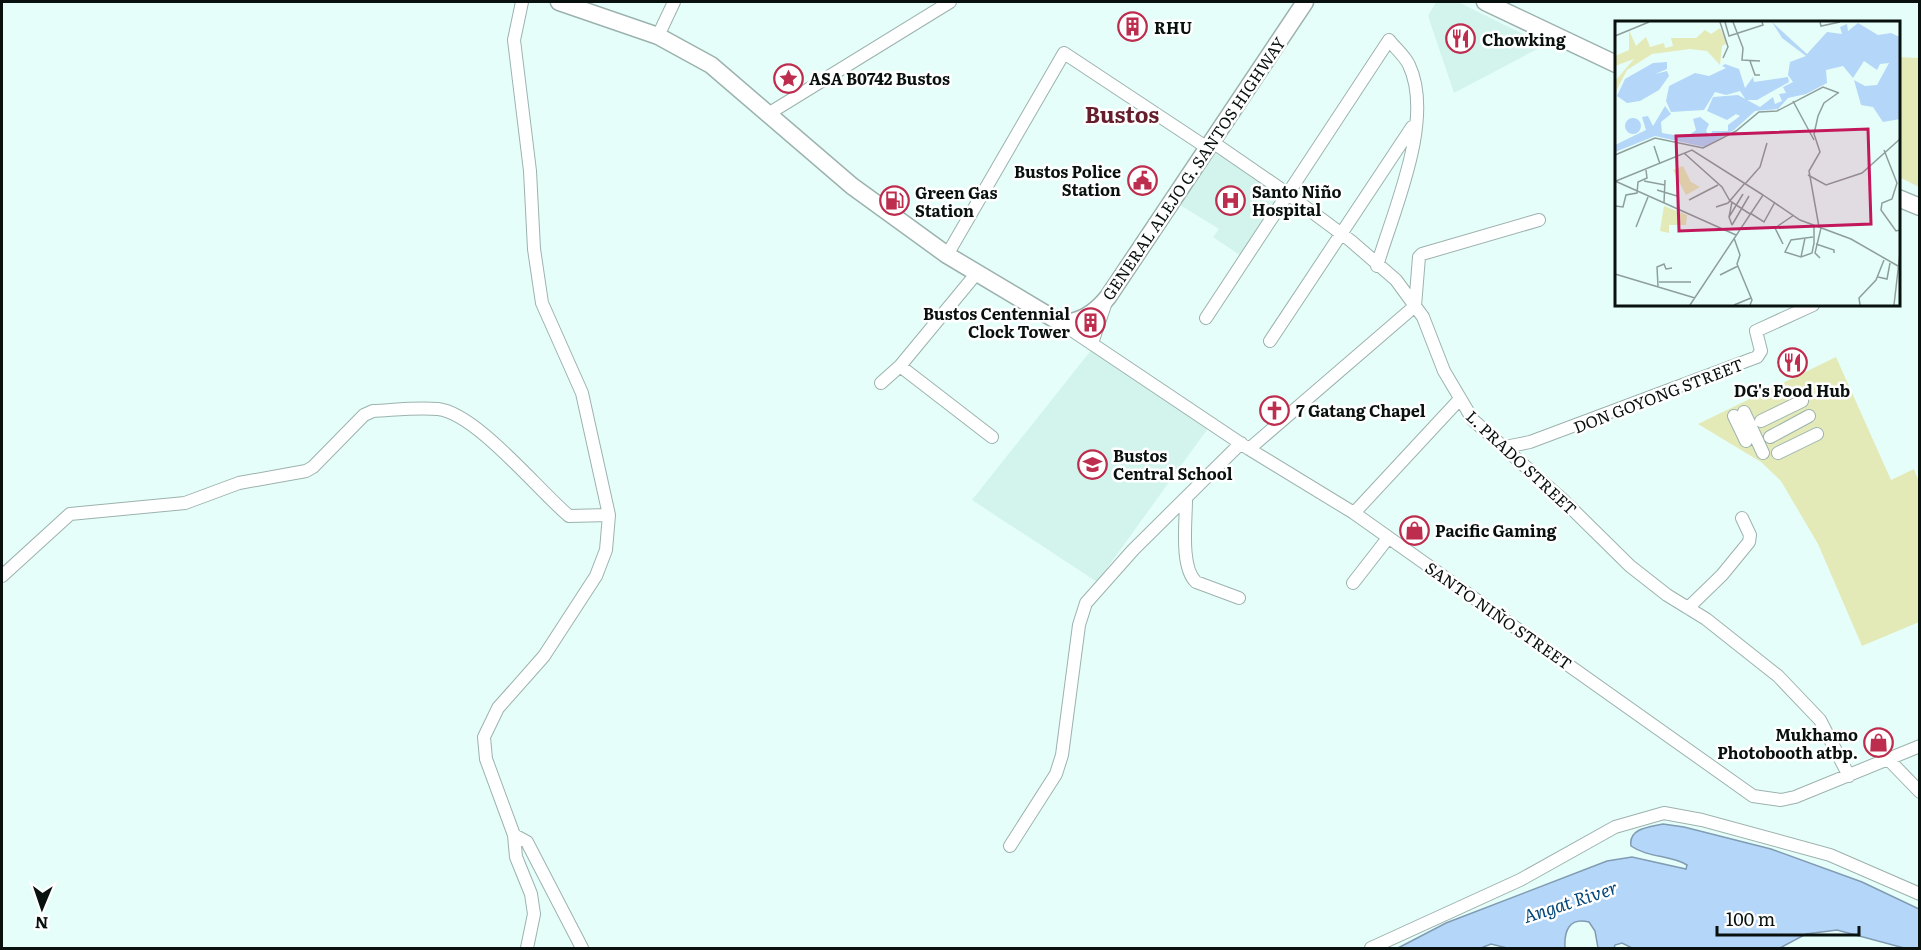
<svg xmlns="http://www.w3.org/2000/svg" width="1921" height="950" font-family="Literata,serif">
<rect width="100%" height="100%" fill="#e6fef9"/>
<path fill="#d3f4ed" d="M1436 2H1458L1545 45 1454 93 1428 16Z
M1217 150 1283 195 1241 256 1213 237 1219 229 1180 205Z
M1092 349 1209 427 1097 582 972 500Z"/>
<path fill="#e3eab8" d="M1898 57 1919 58V187L1899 177Z
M1836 357 1891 480 1914 469 1920 485 1919 622 1862 646 1818 544 1781 481 1761 462 1698 424Z"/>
<path fill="#b4d6f8" stroke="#819bb2" stroke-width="1.5" d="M1663 824 1684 827 1771 849 1862 882 1919 909V948H1904L1837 930 1806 934 1780 948H1632L1622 943 1615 945 1614 948H1598L1595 931 1589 922C1569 917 1564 931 1565 948H1507L1491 944 1481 948H1398L1446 923 1607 861 1632 857 1686 869 1687 865C1671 855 1648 858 1631 846 1628 828 1650 827 1663 824Z"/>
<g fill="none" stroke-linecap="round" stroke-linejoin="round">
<defs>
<path id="minor" d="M522 2 514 40 530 171 534 249 542 303 582 393 609 515 606 550 596 576 544 656 498 708 484 737 486 759 514 835 516 857 531 894 534 914 527 948
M658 36 674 2
M768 114 950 2
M1211 141 1288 194 1351 241 1396 280 1423 317 1444 371 1473 420 1562 499 1630 566 1667 595 1706 619 1778 676 1820 720 1849 776
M947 255 1064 53 1206 147
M1206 318 1389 40C1395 48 1405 56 1409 65 1435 120 1393 211 1377 266
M1061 323 1249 449 1354 513 1753 796 1781 800 1795 797 1920 746
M1270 341 1412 127
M1092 343 1106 302
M900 366 992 437
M881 383 900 366 976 274
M1744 412 1763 453
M1734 416 1746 441
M1761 421 1802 401
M1770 437 1809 416
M1505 447 1530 442 1757 357 1761 351 1756 331 1813 305
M1249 449 1415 306 1419 257 1422 254 1539 220
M1778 453 1817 434
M1186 500C1186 521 1180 567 1196 582L1239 598
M1354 513 1459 400
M2 576 70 514 185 503 239 483 306 471 313 467 364 415 373 411C394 410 417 407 438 409 476 413 539 491 569 516L609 515
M1353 583 1388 538
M1688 608 1722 575 1749 542 1750 535 1742 518
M1888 759 1920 792
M514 835 527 842 582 948
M1010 846 1056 774 1062 755 1079 625 1086 603 1133 550 1241 443
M1371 948 1520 880 1615 827 1664 813 1702 820 1830 855 1920 894"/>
<path id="major" d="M559 2 658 36 711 65 852 186 947 255 1061 323C1081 323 1096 312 1108 297L1305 2
M1485 2 1616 64
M1898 198 1920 207"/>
</defs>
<use href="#minor" stroke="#9cb2ae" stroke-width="14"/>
<use href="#major" stroke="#9cb2ae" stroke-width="19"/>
<use href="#minor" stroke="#fff" stroke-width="12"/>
<use href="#major" stroke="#fff" stroke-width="16"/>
</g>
<defs>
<symbol id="building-ring" viewBox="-11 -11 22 22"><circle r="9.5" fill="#fff" stroke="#bd2d4e" stroke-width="1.5"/><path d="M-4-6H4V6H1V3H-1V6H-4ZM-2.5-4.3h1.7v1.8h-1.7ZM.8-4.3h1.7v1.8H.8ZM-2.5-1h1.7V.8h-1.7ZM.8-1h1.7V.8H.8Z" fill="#bd2d4e"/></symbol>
<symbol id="restaurant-ring" viewBox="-11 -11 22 22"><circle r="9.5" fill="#fff" stroke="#bd2d4e" stroke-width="1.5"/><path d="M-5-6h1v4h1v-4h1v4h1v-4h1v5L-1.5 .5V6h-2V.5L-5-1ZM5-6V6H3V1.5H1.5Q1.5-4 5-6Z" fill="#bd2d4e"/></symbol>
<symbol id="sight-ring" viewBox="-11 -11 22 22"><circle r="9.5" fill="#fff" stroke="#bd2d4e" stroke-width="1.5"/><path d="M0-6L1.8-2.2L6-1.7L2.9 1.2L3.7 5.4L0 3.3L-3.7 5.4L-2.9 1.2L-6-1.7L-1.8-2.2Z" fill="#bd2d4e"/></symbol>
<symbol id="civic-ring" viewBox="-11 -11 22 22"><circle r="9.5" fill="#fff" stroke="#bd2d4e" stroke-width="1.5"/><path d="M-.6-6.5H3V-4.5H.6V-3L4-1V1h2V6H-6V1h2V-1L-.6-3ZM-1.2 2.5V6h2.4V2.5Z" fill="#bd2d4e"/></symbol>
<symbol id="hospital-ring" viewBox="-11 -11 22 22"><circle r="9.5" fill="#fff" stroke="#bd2d4e" stroke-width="1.5"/><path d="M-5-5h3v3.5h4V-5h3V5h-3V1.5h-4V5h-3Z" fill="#bd2d4e"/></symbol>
<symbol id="fuel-ring" viewBox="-11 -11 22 22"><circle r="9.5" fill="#fff" stroke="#bd2d4e" stroke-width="1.5"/><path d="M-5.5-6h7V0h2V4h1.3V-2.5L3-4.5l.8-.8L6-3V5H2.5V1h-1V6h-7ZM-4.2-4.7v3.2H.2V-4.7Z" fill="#bd2d4e"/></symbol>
<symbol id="church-ring" viewBox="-11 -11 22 22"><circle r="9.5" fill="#fff" stroke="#bd2d4e" stroke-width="1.5"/><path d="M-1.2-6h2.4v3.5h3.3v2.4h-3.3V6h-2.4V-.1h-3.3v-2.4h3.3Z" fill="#bd2d4e"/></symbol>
<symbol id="school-ring" viewBox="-11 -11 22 22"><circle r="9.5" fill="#fff" stroke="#bd2d4e" stroke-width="1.5"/><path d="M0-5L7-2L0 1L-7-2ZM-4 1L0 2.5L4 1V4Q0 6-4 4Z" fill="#bd2d4e"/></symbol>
<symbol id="shop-ring" viewBox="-11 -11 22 22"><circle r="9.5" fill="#fff" stroke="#bd2d4e" stroke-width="1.5"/><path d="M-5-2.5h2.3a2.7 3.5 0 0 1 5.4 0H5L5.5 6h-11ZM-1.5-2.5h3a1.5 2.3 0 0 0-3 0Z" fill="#bd2d4e"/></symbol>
</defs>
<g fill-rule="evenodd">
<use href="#building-ring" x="1116" y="10" width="33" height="33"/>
<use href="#restaurant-ring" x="1444" y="22" width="33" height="33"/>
<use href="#sight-ring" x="772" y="62" width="33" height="33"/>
<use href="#civic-ring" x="1126" y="164" width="33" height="33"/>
<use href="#hospital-ring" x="1214" y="184" width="33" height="33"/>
<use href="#fuel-ring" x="878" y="184" width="33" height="33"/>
<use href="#building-ring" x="1074" y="306" width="33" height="33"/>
<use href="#restaurant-ring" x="1776" y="346" width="33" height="33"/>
<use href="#church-ring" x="1258" y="394" width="33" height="33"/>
<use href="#school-ring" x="1076" y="448" width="33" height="33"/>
<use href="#shop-ring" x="1398" y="514" width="33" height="33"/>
<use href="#shop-ring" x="1862" y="726" width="33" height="33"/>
</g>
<g text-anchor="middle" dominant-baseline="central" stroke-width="5" stroke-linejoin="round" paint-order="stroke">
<g font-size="16" font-weight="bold" fill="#09110f" stroke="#fff" text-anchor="start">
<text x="1154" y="27">RHU</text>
<text x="1482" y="39">Chowking</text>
<text x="809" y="78">ASA B0742 Bustos</text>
<text x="1121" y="171" text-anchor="end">Bustos Police<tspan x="1121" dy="18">Station</tspan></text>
<text x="1252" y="191">Santo Niño<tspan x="1252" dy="18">Hospital</tspan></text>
<text x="915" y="192">Green Gas<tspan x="915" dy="18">Station</tspan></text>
<text x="1070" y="313" text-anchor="end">Bustos Centennial<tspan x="1070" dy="18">Clock Tower</tspan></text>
<text x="1792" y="390" text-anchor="middle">DG's Food Hub</text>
<text x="1296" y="410">7 Gatang Chapel</text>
<text x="1113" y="455">Bustos<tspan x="1113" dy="18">Central School</tspan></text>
<text x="1435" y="530">Pacific Gaming</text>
<text x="1858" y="734" text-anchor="end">Mukhamo<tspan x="1858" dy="18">Photobooth atbp.</tspan></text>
</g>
<g font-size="16" fill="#09110f" stroke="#fff">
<text transform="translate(1193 168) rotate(-56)">GENERAL ALEJO G. SANTOS HIGHWAY</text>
<text transform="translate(1658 395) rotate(-21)">DON GOYONG STREET</text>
<text transform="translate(1522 462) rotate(43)">L. PRADO STREET</text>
<text transform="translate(1499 615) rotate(35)">SANTO NIÑO STREET</text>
</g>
<g font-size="18" font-style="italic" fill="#03467a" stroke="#fff">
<text transform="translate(1570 901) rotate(-18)">Angat River</text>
</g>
<g font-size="22" font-weight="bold" fill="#651f2c" stroke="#fff">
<text x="1122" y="113">Bustos</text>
</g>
</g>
<g transform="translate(1615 21)">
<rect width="285" height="285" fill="#e6fef9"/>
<path d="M105 7 112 22 107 25 105 44 92 30 75 28 37 33 12 49 0 72V60L19 38 0 45V35L14 29V9L21 25 31 16 35 26 49 22 50 27 58 25 56 17H81L90 9 96 13ZM68 145 76 161 85 166 71 174 58 149ZM49 185 72 194 71 204H54V212L45 210Z" fill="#e3eab8"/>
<path d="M157 1 192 33 212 11 227 13 225 6 232 3 233 10 243 2 263 14 276 12 285 16V98L268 101 258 86 246 84 239 59 250 65 262 64 274 42 265 43 262 49 249 40 238 57 228 45 211 49 212 62 191 73 173 77 163 88 140 90 119 109 89 126 40 115 0 131V124L31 109 27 96 33 95 38 105 50 85 56 93 46 101 47 112 72 116 81 109 78 98 85 96 94 103 91 110 95 116 97 110H113V104L125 95 121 93 112 99 92 90 98 76 123 74 145 86 158 76 160 83 167 80 164 73 171 72 168 66 178 61 173 54 175 41 191 35 167 17ZM52 41V48L40 53 52 50 54 55 44 69 25 80 12 82 2 75 10 58 38 42ZM110 43 124 48 130 67 138 56 139 61 173 56 174 61 142 79H131L125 70 111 74 100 71 89 89 56 91 51 80 54 65 80 52 94 55 111 47 107 45ZM10 105a8 8 0 1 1 16 0a8 8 0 1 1-16 0Z" fill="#b4d6f8"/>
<path fill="none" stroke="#8e9f9b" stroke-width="1.5" d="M105 1 113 26 108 37M110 1 114 15 148 4 147 1M118 1 128 27 127 39 145 40M205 1 206 5 225 1M0 15 34 1M135 40 140 54H145M178 80 199 119M39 125 45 143M269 129 282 162 277 178 267 182 266 189 281 210 285 209M69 132 107 166 115 180 135 193M0 134 40 117 88 127 121 110 144 91 162 90 208 66 224 72M193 154 211 164 247 152 285 118M0 160 121 214M1 160 77 129 148 174M29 160 50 164M130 163 145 146 152 122M42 169 62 175M74 179 103 164M49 182 50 159M0 185 8 186 11 174 22 172 23 161 32 157 31 149M101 186 113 182 130 162M135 192 149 201 160 181M114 196 128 173M117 204 134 175M117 204 114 196 117 181M21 206 33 176M204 206 194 150 205 131 199 113 203 95 209 82 223 72M198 216 176 219 170 231 186 236 197 232 199 222V204M119 217 125 234 122 243 137 279 135 284M168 223 160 207 179 194M201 223 219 229V232M186 236 190 217M205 237 200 232 206 207M0 253 80 277M105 254 123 245M263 256 272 258 275 242M44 261H76M43 265 42 246 49 243 51 248 57 247M75 284 148 174 185 199 236 218 283 245M119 284 136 277M245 284 244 277 261 259 269 239M279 284 285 232"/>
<path fill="#c2185b" fill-opacity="0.15" stroke="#c2185b" stroke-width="3" d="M253 108 256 203 64 210 61 115Z"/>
<rect width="285" height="285" fill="none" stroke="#09110f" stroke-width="3"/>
</g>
<rect width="1921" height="950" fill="none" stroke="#09110f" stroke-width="6"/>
<g transform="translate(42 908) rotate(182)" stroke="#ffffff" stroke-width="4.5" paint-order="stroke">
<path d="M0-4.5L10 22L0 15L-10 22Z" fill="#09110f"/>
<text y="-9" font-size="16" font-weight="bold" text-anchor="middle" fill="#09110f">N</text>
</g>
<path d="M1717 926v9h142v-9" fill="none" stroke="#09110f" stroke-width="3"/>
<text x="1726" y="926" font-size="18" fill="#09110f" stroke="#ffffff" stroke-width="4.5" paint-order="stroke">100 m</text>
</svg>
